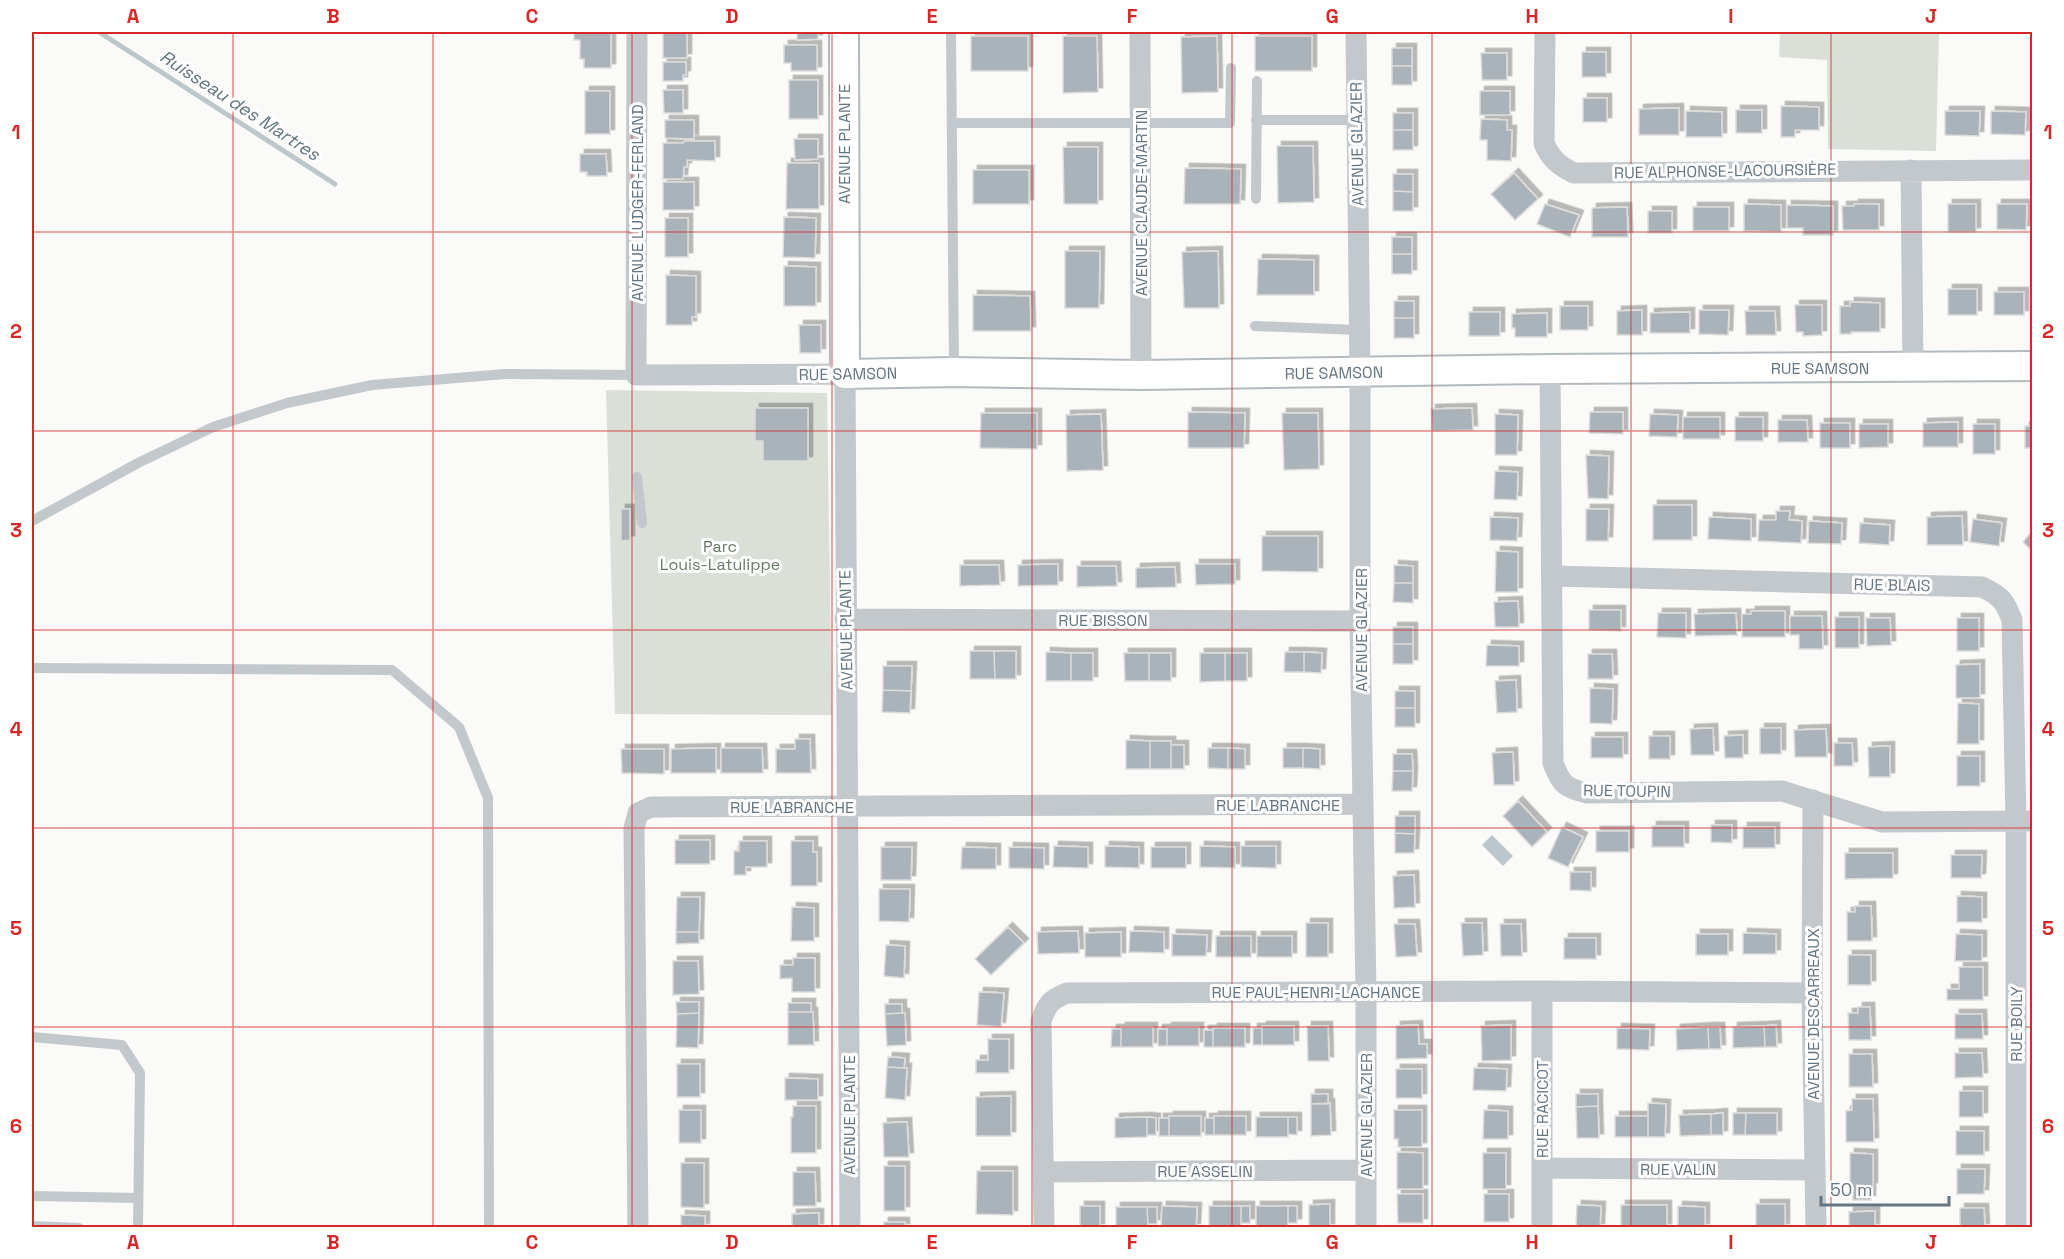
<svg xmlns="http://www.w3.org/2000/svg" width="2064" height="1259" font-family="'Space Grotesk',sans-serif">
<defs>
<filter id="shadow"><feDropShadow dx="4.5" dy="-4.5" stdDeviation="0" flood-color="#0004"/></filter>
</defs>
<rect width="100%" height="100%" fill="#fafaf8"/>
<path fill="#dadfd7" d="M1780 32H1939L1936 151 1828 149 1827 60 1779 57Z
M606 390 827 393 832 715 615 714Z"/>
<path fill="#bbc7cb" d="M1492 835 1513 856 1503 866 1482 845Z"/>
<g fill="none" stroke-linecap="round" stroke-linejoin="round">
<path stroke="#bbc7cb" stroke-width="5" d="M99 32 335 184"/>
</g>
<path fill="#aab3b9" stroke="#dcdcda" stroke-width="1.5" filter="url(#shadow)" d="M574 32H611V68H584V59H580V40H574Z
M663 32H687V58H663Z
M797 32H818V39L797 40Z
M971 36H1028V71H971Z
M1063 36H1097L1098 92 1063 93Z
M1217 36 1218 92 1182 93 1181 37Z
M1255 36H1312V71H1255Z
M784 45H817V71H791V63H784Z
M1392 48H1412V66H1392Z
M1582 52H1606V77H1582Z
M1481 53H1507V80H1482Z
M663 62H686V75H683V81H663Z
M1392 66H1412V85H1392Z
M789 80H818V119H789Z
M663 90H683V113H664Z
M585 91H610V134H585Z
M1480 91H1510V115H1480Z
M1583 98H1607V122H1583Z
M1781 106 1819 107V130H1795V137H1781Z
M1679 108V135H1639V109Z
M1736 110H1762V133H1736Z
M1686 111 1722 112V137H1686Z
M1945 111H1980L1979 136 1945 135Z
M1991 111 2026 112 2025 135 1991 134Z
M1393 113H1413V130H1393Z
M1481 119 1507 120V130H1512L1511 161 1487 160V140H1480Z
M665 120H694V139L665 138Z
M1393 130H1413V150H1393Z
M794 139H818V159L795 160Z
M685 141H715V161L687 160V167H684L683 179H663V143H683Z
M1277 146H1313L1314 202 1278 203Z
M1063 147H1098V204H1064Z
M580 154H606L607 176H587V172H580Z
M787 163H819V209H786Z
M1185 168 1241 169 1240 204H1184Z
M973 170H1029V204H973Z
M1514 173 1538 199 1515 220 1491 194Z
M1393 174H1413V192L1393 191Z
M663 182H694V210H663Z
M1393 191 1413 192V211H1393Z
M1545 204 1579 215 1570 237 1537 224Z
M1744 204 1781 205V232L1744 231Z
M1854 204H1879V230H1843L1842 206H1854Z
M1948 204H1976V232H1948Z
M1997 204H2027L2026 230 1997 229Z
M1787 205 1833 206V235H1803V228H1787Z
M1627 207 1628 237H1592V208Z
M1693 207H1729V231H1693Z
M1648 211H1672V233H1648Z
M784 217 816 218 815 258 783 257Z
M665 218H688V257H665Z
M1392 237H1412V254H1392Z
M1065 251H1100L1099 308H1065Z
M1218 251 1219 308H1184L1182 252Z
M1392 254H1412V274H1392Z
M1258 259 1314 260V295H1257Z
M784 266 816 267V306H784Z
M666 275 696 276V317H692V325H666Z
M1948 289H1977V315H1948Z
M1994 292H2024V315H1994Z
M973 295 1030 296 1031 331H973Z
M1394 301H1414V318H1394Z
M1850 302 1880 303V332H1851V334H1840V306H1850Z
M1795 305H1822V335L1803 336V332H1796Z
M1560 306H1588V330H1560Z
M1642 310V335H1617V311Z
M1699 310H1729L1728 335 1699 334Z
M1745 311H1775L1776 335H1746Z
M1469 312H1500V336H1469Z
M1690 312V333H1650V313Z
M1547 313V337H1515V328H1512V314Z
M1394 318H1414V338H1394Z
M799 325H821V353H800Z
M755 408H808V461H763V441H755Z
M1472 408 1473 430 1432 431 1431 409Z
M1188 412 1245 413 1244 448H1188Z
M1590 412H1623V434L1589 433Z
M981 413H1037V449L980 448Z
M1282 413H1318L1319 469 1284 470Z
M1101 414 1103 470 1067 471 1066 415Z
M1495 414 1518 415 1517 455H1495Z
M1650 414 1678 415 1677 437 1649 436Z
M1683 417H1720V439H1683Z
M1735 417H1763V441H1735Z
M1778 420H1807L1808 442H1778Z
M1958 422V447H1923V423Z
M1820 423H1850V448H1820Z
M1859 424H1888V447L1859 448Z
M1973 424H1995V454H1973Z
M2025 426H2032V448H2025Z
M1586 455 1609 456 1608 499 1588 498Z
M1495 471 1518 472 1517 500 1494 499Z
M1653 505H1692V540H1653Z
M621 509H630V540L621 541Z
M1586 509H1609L1608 541H1586Z
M1776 511H1790L1789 520 1802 521 1801 543 1758 541 1759 520H1776Z
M1962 516 1963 545H1927V517Z
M1490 517 1518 518 1517 541 1490 540Z
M1709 517 1751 519V541L1708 539Z
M1973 519 2002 523 1999 546 1970 542Z
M1809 521 1842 523 1841 544 1808 543Z
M1860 523 1890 525 1889 545 1859 543Z
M2032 531V551L2023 542Z
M1262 536H1318V572L1262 571Z
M1496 551 1518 552V592H1495Z
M1058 564V585L1018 586V565Z
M1195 564H1235V584L1196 585Z
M960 565H999L1000 585 960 586Z
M1394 565 1413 566V583H1394Z
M1077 566H1116L1117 586 1077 587Z
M1175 567 1176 587 1136 588V568Z
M1394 583H1413V603L1393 602Z
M1518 601 1519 627H1495L1494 602Z
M1589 610H1621V631L1589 630Z
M1751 611H1785V637H1742V614H1751Z
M1658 613H1686V638L1657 637Z
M1736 613 1737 635 1695 636 1694 614Z
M1790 616H1822L1823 649H1799V635H1790Z
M1835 617H1859V648H1835Z
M1866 618H1890L1891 645 1867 646Z
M1957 618H1979V651H1957Z
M1393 627H1413V644H1393Z
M1393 644H1413V664H1393Z
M1487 645 1519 646V666H1486Z
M970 651H994L995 679H970Z
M994 651H1016V679H995Z
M1046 652 1071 653V681H1046Z
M1285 652H1304V672H1284Z
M1304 652 1322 653 1321 673 1304 672Z
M1071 653H1093V681H1071Z
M1124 653H1149V681H1125Z
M1149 653H1171V681H1149Z
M1200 653H1225V681L1200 682Z
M1225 653H1247V681H1225Z
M1588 654H1612L1613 679H1588Z
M1980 664V698H1956V665Z
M883 666H912L911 691 883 690Z
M1516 680 1517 712 1497 713 1495 681Z
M1590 688 1613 689 1612 724 1590 723Z
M883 690 911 691 910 713 882 712Z
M1395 691H1415V708H1395Z
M1958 703 1979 704V744H1957Z
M1395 708H1415V727H1395Z
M1713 728 1714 755H1691L1690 729Z
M1760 728H1781V754H1760Z
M1826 729 1827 757H1795L1794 730Z
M1743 735V758H1725L1724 736Z
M1649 736H1670V759H1649Z
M1591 737H1623V758H1591Z
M795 739H810L811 773H776V749H795Z
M1126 740 1150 741V769H1126Z
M1150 741H1171V769H1150Z
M1834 743H1852L1853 766H1834Z
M1171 745H1184V769H1171Z
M1890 746V777H1869L1868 747Z
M716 748V773H671V749Z
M721 748H762L763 773H721Z
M1208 748H1228V769L1208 768Z
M1228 748 1245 749V769H1228Z
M1283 748H1303V768H1283Z
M1303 748 1320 749V769L1303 768Z
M621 749H664V774L622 773Z
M1513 752 1514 785H1494L1492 753Z
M1393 754H1412L1413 771H1393Z
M1957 756H1980V786H1957Z
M1393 771H1413L1412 791H1392Z
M1518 801 1547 832 1532 847 1503 816Z
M1395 816H1415V834L1395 833Z
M1711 825H1732V843L1711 842Z
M1652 826H1684V847H1652Z
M1562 827 1583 837 1568 867 1548 858Z
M1743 827H1775V848H1743Z
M1596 831H1629V852H1596Z
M1395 833 1415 834 1414 853H1395Z
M675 840H710V864H675Z
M739 841H767V867H746V875H734V851H739Z
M791 841H813V852H817V886H791Z
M1054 846 1088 847V868L1053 867Z
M1105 846 1139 847V868L1105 867Z
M1200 846 1235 847V868L1200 867Z
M1241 846H1276V868L1241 867Z
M881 847H912L911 880H881Z
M962 847 996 848V869H961Z
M1009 847 1044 848V869L1009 868Z
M1151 847H1186V868H1151Z
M1845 853H1893V878L1845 879Z
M1951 855H1982L1981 878H1951Z
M1570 872H1591V891L1570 890Z
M1414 875 1415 907 1394 908 1393 876Z
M879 889H910L909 922 879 921Z
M1957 896 1982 897V922H1957Z
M677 897H700L699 932H676Z
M1855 906H1871L1872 941H1847V912H1855Z
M792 907 814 908V941H791Z
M1306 923H1328V957H1306Z
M1461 923H1482L1483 955 1463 956Z
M1394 924H1415L1417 956 1396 957Z
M1500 924H1521L1522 956H1501Z
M1008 927 1024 943 991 975 975 959Z
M1078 931 1079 953 1038 954 1037 932Z
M1130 931 1164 932V953L1129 952Z
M676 932H699V943L676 944Z
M1121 932V957H1085V933Z
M1743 933 1776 934V954H1743Z
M1172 934 1207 935 1206 956H1172Z
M1696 934H1728V955H1696Z
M1956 934 1982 935V961H1955Z
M1216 936H1251V957H1216Z
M1257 936H1292V957H1257Z
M1564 938H1596V959H1564Z
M886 945 905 946 904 978 884 976Z
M1848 955H1871V985H1848Z
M793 958H815V992H792V978L780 979V965H793Z
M673 961H698L699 994 673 995Z
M1959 967H1983V1000H1947V989H1959Z
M979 992 1004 993 1001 1027 977 1025Z
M676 1002H699V1013L677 1014Z
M788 1003H811V1012H788Z
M885 1004H902V1013L885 1014Z
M1858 1007H1870L1871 1040H1849L1848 1013H1858Z
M788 1012H813L814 1045H788Z
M699 1013 698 1048 676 1047 677 1014Z
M902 1013H905L906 1045 887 1046 885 1014Z
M1955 1014H1982L1983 1039H1955Z
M1418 1025 1419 1044H1427V1058L1396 1059V1026Z
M1511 1025V1060L1482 1061 1481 1026Z
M1776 1025 1777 1047H1765L1764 1026Z
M1262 1026H1294V1045H1262Z
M1307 1026H1328L1329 1061H1308Z
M1764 1026 1765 1047 1733 1048V1027Z
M1121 1027H1153V1047H1121Z
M1167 1027H1199V1046H1167Z
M1708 1027 1709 1049 1677 1050 1676 1029Z
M1708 1027H1720L1721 1049H1709Z
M1213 1028H1245V1047H1213Z
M1253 1028H1262V1045H1253Z
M1617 1028 1650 1029 1649 1050 1617 1049Z
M1112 1029H1121V1047H1111Z
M1158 1029H1167V1046H1158Z
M1204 1030H1213V1047H1204Z
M988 1039H1009V1073H976V1060H988Z
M1955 1053H1982L1983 1077 1955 1078Z
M1849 1054H1872L1873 1087H1849Z
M888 1057 905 1058 904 1068 887 1067Z
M677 1064H700V1097H677Z
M887 1067 907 1068 905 1100 885 1098Z
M1474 1068 1507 1069 1506 1091 1473 1090Z
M1396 1069H1422V1098H1396Z
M785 1078 818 1079V1100H785Z
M1959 1091H1983V1117H1959Z
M1311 1094H1328V1104H1311Z
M1576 1094H1598V1106L1576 1107Z
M1011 1096V1136H976V1097Z
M1852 1099H1873L1874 1142H1846V1111L1852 1110Z
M1330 1103 1331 1135 1311 1136V1104Z
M1648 1103 1666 1104 1665 1137H1648Z
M793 1106H816V1153H791V1117H793Z
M1598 1106 1599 1138H1577L1576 1107Z
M679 1110H701V1143H679Z
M1394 1110H1422V1147H1398V1139H1394Z
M1484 1110 1508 1111V1139H1483Z
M1723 1113V1135H1711V1114Z
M1733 1113H1746L1745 1135H1733Z
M1746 1113H1777V1135H1745Z
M1711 1114V1135L1680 1136 1679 1115Z
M1169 1116H1201V1136H1169Z
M1214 1116H1246V1135H1214Z
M1615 1116H1648V1137H1615Z
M1147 1117V1137L1115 1138V1118Z
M1147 1117 1156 1118V1135H1147Z
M1256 1117H1288V1137H1256Z
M1288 1117H1297V1135L1288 1134Z
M1159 1118H1169V1136H1159Z
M1205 1118H1214V1135H1205Z
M907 1122 909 1157H884L883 1123Z
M1956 1131H1984V1155H1956Z
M1397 1152 1423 1153V1189H1397Z
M1483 1153H1506V1189H1483Z
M1850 1153 1873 1154V1187H1871V1200H1853V1187H1850Z
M681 1163H704V1208L681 1207Z
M884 1166H905V1211H884Z
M1957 1169H1985L1984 1194H1957Z
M977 1171H1013V1215L976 1214Z
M793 1172H815L816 1206H793Z
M1397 1194H1423V1223H1398Z
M1484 1194H1509V1222H1484Z
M1330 1204V1228H1309V1205Z
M1756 1204H1785V1228H1756Z
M1577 1205 1601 1206 1600 1228H1576Z
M1621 1205H1667V1228H1621Z
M1080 1206H1100V1228H1080Z
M1162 1206 1197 1207 1196 1228 1161 1227Z
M1209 1206H1241V1226H1209Z
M1241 1206H1250V1223H1241Z
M1256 1206H1288V1226H1256Z
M1288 1206H1297V1223H1288Z
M1678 1206 1705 1207V1228H1678Z
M1116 1207H1147L1148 1227H1116Z
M1147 1207H1157V1224H1148Z
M1960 1208H1984L1985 1228H1960Z
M1875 1211V1228H1849V1212Z
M819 1213V1228H792V1214Z
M681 1215 705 1216V1228H681Z
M884 1222H905V1228H884Z"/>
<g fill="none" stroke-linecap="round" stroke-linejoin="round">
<defs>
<path id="secondary" d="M844 32 845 374 954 372 1141 375 1550 369 2032 366"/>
</defs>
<use href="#secondary" stroke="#b3babf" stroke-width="32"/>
<path stroke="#c3c8cc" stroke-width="10" d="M951 32 954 372
M1256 120H1356
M952 123H1230L1231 68
M1256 199 1257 81
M1255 326 1359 330
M637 477 642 523
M32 521 138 463 213 427 287 403 372 385 505 374 636 375
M32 668 392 670 459 727 488 798 489 1228
M32 1037 122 1045 140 1073 138 1228
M32 1196 138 1198
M32 1226 79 1228"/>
<path stroke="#c3c8cc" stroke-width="21" d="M637 32 636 375 845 374 850 1228
M1140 32 1141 375
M1356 32 1360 372V621L1366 991V1228
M1545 32 1544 143C1550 158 1559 166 1574 173L2032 170
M1911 170 1913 368
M1550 369 1553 763C1561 784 1565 788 1587 793L1782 791 1882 822 2032 821
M1553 576 1982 587C2001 596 2005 601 2012 620L2016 821V1228
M845 619 1360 621
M1813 800 1812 993 1816 1228
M1542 991V1228
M1542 1168 1815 1170
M1044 1172 1365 1170
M638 1228 634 828 638 813 651 807 1362 804
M1044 1228 1041 1021C1047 1004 1050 1000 1067 993L1542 991 1812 993"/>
<use href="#secondary" stroke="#fff" stroke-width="28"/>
</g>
<path fill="none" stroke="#d62828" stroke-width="1.5" stroke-opacity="0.55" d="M233 32V1228M433 32V1228M632 32V1228M832 32V1228M1032 32V1228M1232 32V1228M1432 32V1228M1631 32V1228M1831 32V1228M32 232H2032M32 431H2032M32 630H2032M32 828H2032M32 1027H2032"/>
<g text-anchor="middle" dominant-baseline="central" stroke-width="6" stroke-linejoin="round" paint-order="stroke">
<g font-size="16" fill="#657683" stroke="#fff">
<text transform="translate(844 144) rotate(-90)">AVENUE PLANTE</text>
<text transform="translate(1357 144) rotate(-91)">AVENUE GLAZIER</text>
<text transform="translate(1725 171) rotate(-1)">RUE ALPHONSE-LACOURSIÈRE</text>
<text transform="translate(637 203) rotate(-90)">AVENUE LUDGER-FERLAND</text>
<text transform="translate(1141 203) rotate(-90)">AVENUE CLAUDE-MARTIN</text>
<text x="1820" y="368">RUE SAMSON</text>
<text transform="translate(1334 373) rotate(-1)">RUE SAMSON</text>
<text transform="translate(848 374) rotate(-1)">RUE SAMSON</text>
<text transform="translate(1892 585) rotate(1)">RUE BLAIS</text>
<text x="1103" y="620">RUE BISSON</text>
<text transform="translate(846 630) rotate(-91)">AVENUE PLANTE</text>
<text transform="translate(1361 630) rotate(-90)">AVENUE GLAZIER</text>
<text transform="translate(1627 791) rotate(1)">RUE TOUPIN</text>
<text x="1278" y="805">RUE LABRANCHE</text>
<text x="792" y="807">RUE LABRANCHE</text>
<text x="1316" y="992">RUE PAUL-HENRI-LACHANCE</text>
<text transform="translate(1813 1014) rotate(-90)">AVENUE DESCARREAUX</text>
<text transform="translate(2016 1024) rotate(-90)">RUE BOILY</text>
<text transform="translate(1542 1109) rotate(-90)">RUE RACICOT</text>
<text transform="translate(849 1115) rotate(-90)">AVENUE PLANTE</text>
<text transform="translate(1366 1115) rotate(-90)">AVENUE GLAZIER</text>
<text x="1678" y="1169">RUE VALIN</text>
<text x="1205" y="1171">RUE ASSELIN</text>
</g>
<g font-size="16" fill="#687a64" stroke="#fff">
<text x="720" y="546">Parc<tspan x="720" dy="18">Louis-Latulippe</tspan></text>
</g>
<g font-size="18" font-style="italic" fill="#60757c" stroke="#fff">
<text transform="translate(240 105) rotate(33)">Ruisseau des Martres</text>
</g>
</g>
<rect width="2064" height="1259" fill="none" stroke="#ffffff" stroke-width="66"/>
<path d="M1821 1196v9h128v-9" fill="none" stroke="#657683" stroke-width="3"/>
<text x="1830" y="1196" font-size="18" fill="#657683" stroke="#ffffff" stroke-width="4.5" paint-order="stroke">50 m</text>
<rect x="33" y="33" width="1998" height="1193" fill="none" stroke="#d62828" stroke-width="2"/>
<g font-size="20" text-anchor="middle" font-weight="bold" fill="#d62828">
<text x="133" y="23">A</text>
<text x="333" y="23">B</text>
<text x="532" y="23">C</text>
<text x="732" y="23">D</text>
<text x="932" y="23">E</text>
<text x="1132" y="23">F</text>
<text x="1332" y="23">G</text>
<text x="1532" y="23">H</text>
<text x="1731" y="23">I</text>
<text x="1931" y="23">J</text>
<text x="16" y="139">1</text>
<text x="2048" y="139">1</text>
<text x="16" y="338">2</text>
<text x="2048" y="338">2</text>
<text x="16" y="537">3</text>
<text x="2048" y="537">3</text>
<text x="16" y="736">4</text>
<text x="2048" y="736">4</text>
<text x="16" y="935">5</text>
<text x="2048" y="935">5</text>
<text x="16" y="1133">6</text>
<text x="2048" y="1133">6</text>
<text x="133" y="1249">A</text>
<text x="333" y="1249">B</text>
<text x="532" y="1249">C</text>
<text x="732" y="1249">D</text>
<text x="932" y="1249">E</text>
<text x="1132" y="1249">F</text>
<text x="1332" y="1249">G</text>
<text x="1532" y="1249">H</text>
<text x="1731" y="1249">I</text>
<text x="1931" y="1249">J</text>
</g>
</svg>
